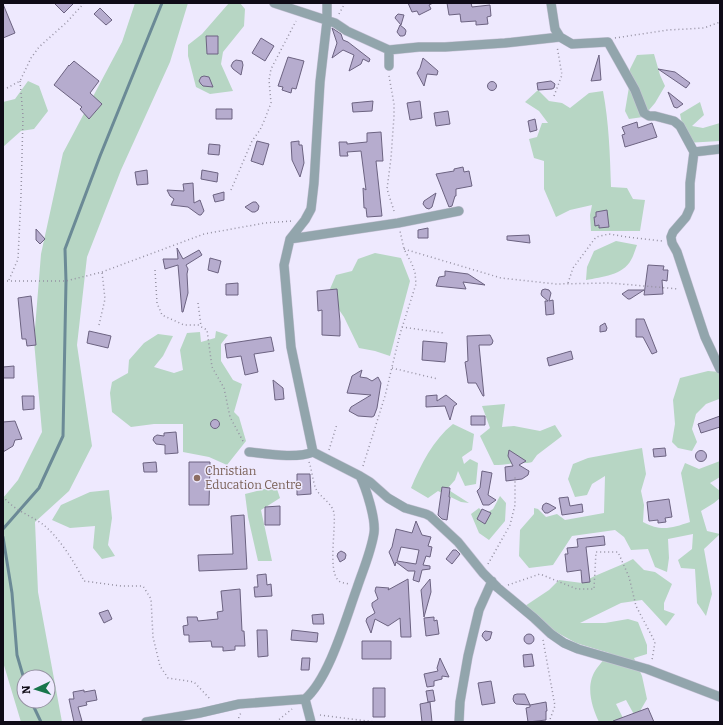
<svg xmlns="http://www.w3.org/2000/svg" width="723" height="725" font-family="Bitter,serif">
<rect width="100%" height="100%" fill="#eee9fe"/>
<path fill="#b7d6c4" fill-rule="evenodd" d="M135 3H188L170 62 121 170 87 257 77 345 92 446 69 491 35 522 38 592 62 722H21L3 662V498L18 480 42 432 34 341 41 254 63 153 122 42ZM24 677H48V701H24Z
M229 3H240L245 9 244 26 223 52 221 64 233 91 210 94 196 87 188 56V45L202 34Z
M654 54 660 75 665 86 655 103 643 117 629 119 625 111 629 87 630 69 637 55Z
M28 81 39 86 48 111 34 129 21 131 3 147V102L15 99Z
M538 90 549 101 562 103 570 108 589 93 603 91C609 123 610 155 611 187L627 188 633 199 645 200 640 231H591L590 215 592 205 570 210 556 217 544 189V161L534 158 529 139 537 137 542 123H548L539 111 525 102Z
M700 102 704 115 692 126 703 128 720 123V141L686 143 680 114Z
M616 241 637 245C635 250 634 255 631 260 623 275 602 277 586 280L587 267 594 251Z
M375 253 401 258 410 281 390 356 375 351 359 348 344 317 333 301 330 289 336 275 352 271 358 259Z
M216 331 228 335 221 344V361L233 380 242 384 234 412 239 417 246 441 227 465 209 457 183 452V424H154L131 427 112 412 110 393 112 382 128 373 129 360 144 343 158 334 173 336 163 356 154 367 174 373 183 370 180 350 187 333 200 332 201 342 215 338Z
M708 371 720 372V401L719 399 706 404 696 414 692 429 697 442 692 451 678 448 672 442 675 424 673 400 680 378Z
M505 404 502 427 514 426 540 431 555 425 562 436 537 455 532 462C526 464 521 462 515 463 508 464 502 465 494 465L480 436 490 428 482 406Z
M453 424 474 434 472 450 462 457 464 464 470 459 478 463 476 484 465 486 458 471 455 480 447 489 469 503 461 502 438 491 428 498 411 488C421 464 433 440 453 424Z
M642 448 646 474 641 491 644 505 643 522C661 532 672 528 690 522L681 473 685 463 699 469 720 461V477L710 483 720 491V498L714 503 701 511 707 531 720 534 704 549 712 594 706 616 697 603 695 569 681 568 678 560 692 549 693 534 668 539 669 558 667 572 655 567 648 549 631 550 624 537 615 530 572 536 553 565 529 568 519 556 520 530 534 514V508L538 509 546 517 557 514 565 520 604 513 605 476 592 484 587 495 575 497 568 479 573 464 588 458Z
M276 486 280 498 261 510 272 561H258L248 517 245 494Z
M109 490 112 518 108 545 115 556 102 559 93 548 95 526 70 528 52 520 61 505 90 492Z
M500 496 506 503 505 521 489 540 479 533 471 514 479 508 485 514 493 509Z
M633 559 644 570 655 572 672 584 664 603V610L675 614 666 626 642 600 621 603 580 623H605L628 619 638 622 647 645V654L634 658 642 676 647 699 636 718 626 700 616 704 625 722H599C591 705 585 684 597 668 601 663 605 658 609 653L576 643 547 627 525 606 549 590 559 580 582 583C598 573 616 568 633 559Z"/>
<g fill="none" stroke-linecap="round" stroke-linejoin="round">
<path stroke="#6b8a96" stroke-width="3" d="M3 529 39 488 63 436 66 281 65 249 100 156 162 3
M3 537 12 593 17 655 24 679
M31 701 41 722"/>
</g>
<path fill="#b6acce" stroke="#6c6381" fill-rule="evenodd" d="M54 3H74L64 13Z
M408 3H433L429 5 431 9 419 15 417 11 412 12Z
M447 3H471L472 7 490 5 491 16 487 17 488 24 476 25V21L461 22 460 14 449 15Z
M3 4 15 33 3 38Z
M100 8 112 20 106 25 94 14Z
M398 14 404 15 401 25 395 18 396 16Z
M400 25 405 29 406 31 405 35 403 36H400L397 32Z
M332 28 341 34 343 40 348 42 370 59 369 62 363 59 361 64 349 71 354 55 343 50 332 58 337 43Z
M206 36H218V54H207Z
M261 38 274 46 265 61 252 53Z
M599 55 601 80 591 81Z
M288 57 304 61 296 89 292 88 291 93 282 90 283 87 278 86Z
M423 58 438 71 437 75 427 74 424 86 417 73 420 68Z
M236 60 242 61 243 65 241 75 233 69 231 66 233 62Z
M74 61 99 81 90 93 102 104 89 119 80 109 82 107 54 85 69 65V66Z
M658 69 675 72 690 83 686 88Z
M204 76 209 77 213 87 203 86 201 84 199 81 201 77Z
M551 81 555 84 554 88 552 89 538 90 537 83Z
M487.5 86a4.5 4.5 0 1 1 9 0a4.5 4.5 0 1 1-9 0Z
M668 92 683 104 677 108 674 107Z
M373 101 372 111 353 112 352 103Z
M420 101 422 118 410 120 407 103Z
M216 109H232V119H216Z
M448 111 450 124 436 126 434 113Z
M535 119 537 130 530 132 528 121Z
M637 122 638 128 652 123 657 137 625 147 622 135 625 134 622 127Z
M381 132 383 161H376L382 216 367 217 366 208H364L363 188 366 190 361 151 347 152 348 156H340L339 142H347V144L367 142V133Z
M257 141 269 144 263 165 251 161Z
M299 141V145H302L304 163 300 177 292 160 291 142Z
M209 144 220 145 219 155 208 154Z
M463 167 464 172 469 171 472 186 456 189V196H455L452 206 449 207 436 174 454 171V169Z
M147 170 148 184 137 185 135 172Z
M202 170 218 173 217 182 201 179Z
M193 183 194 203 200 200 204 211 201 215H199L188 207 171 205 174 199 170 196 167 190 184 191 183 184Z
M224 192V200L215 202 213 195Z
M436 193 432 207 429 209 426 208 423 204 424 201Z
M253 202H256L259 206 258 210 255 212H252L245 207Z
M607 210 609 227 599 228V225L595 226 594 217H596V212Z
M428 228V238H418V230Z
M36 229 45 239 40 244 36 240Z
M529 235 530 243 507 240V236Z
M177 248 183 259 199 250 202 255 186 265 188 269 187 274 188 293 183 312H182L178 265 165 269 163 259H178Z
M210 258 221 261 218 273 208 270Z
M648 265 664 266 663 270H668L667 281 662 280 663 294 644 295Z
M445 271 468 274 485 285 463 282 466 289 436 286 439 277 445 276Z
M238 283V295H226V284Z
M337 289 340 322V336L322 335V310L318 311 317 291Z
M545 289 549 290 551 293 549 301 553 300 554 314 546 315 545 301H548L542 296 541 294 542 290Z
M628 290H644L630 299H628L622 294Z
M31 296 36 345 27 346 26 339H22L18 298Z
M636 319H644L657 352 652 354 643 337H636Z
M605 323 607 328 606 331 600 332V326Z
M89 331 111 336 108 348 87 343Z
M490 335 493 341 492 344 490 345H479L484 396H483L476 383H468L465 362 468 361 467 336Z
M271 337 274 351 254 354 258 372 245 375 241 356 227 358 225 344Z
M423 341 447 343 445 362 422 360Z
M571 351 573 359 549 366 547 358Z
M14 366V378H3V367Z
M362 370 360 377 367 378 372 381 378 377 381 383 377 408 374 416 372 417 358 416 349 411 351 407 371 395 347 393 352 376Z
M273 380 283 388 284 399 275 400Z
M437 395V401L446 395 457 404 454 406 450 420 445 406 426 407V396Z
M22 396H34V409L23 410Z
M471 416H485V425H471Z
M720 416V427L701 433 698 424Z
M210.5 424a4.5 4.5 0 1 1 9 0a4.5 4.5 0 1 1-9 0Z
M15 421 22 439 15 440 13 446 3 452V422Z
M176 432 178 453 165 454V445L156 444 153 440 154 437 157 435 164 436V433Z
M665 448 666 456 654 457 653 449Z
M509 450 526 461 519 465 529 471 528 475 522 479 506 481 505 467 513 466 508 456Z
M695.5 456a5.5 5.5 0 1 1 11 0a5.5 5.5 0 1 1-11 0Z
M156 462 157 472H144L143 463Z
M189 462H210L209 505H189Z
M482 471 492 473 488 495 496 500 489 505H483L477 491 480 488Z
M297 474H310L311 494 297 495Z
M442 487 450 488 449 497H450L447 520 442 519 438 515Z
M568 497 570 506 582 504 583 512 562 515 559 498Z
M669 499 672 517 665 518 666 522 658 523V520L649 521 647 502Z
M546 503 549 504 556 508 548 513H545L542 509 543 505Z
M280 506V525H265V507Z
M482 509 491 513 485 524 477 519Z
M244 515 247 569 199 571 198 555 233 554 231 516Z
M416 521 422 535 431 537 428 546 432 547 430 557 426 556 423 565 430 566V569L422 570 419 582 413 580 415 571H408L396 562 395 566 389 552 392 547 396 529 412 533ZM401 547 419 550 416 564 397 561Z
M604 536 605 545 586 547 590 582 582 583 581 570 567 572 565 554H568L567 548 578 547 577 539Z
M453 550H456L460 554 452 564 446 559Z
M341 551 345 553 346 555 345 559 340 562 337 556 338 553Z
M266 574 267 585 271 584 272 596 255 597 254 587H258L257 575Z
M408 579 411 637H401L400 618 388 626 375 619 371 633 366 621 367 618 375 613 372 606V603L378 599 375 591 376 587 389 588 388 590Z
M430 579 431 592 424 617 421 590Z
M240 589 242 631H244L245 646H235V650L223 651V647H212L211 641 189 642V635H184L183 626 188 625 187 617H197L198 621 218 619 217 612 223 611 221 591Z
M108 610 112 619 104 623 99 613Z
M323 614 324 624H313L312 615Z
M434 617V621L437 620 439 634 426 636 424 618Z
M257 630H267L268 656 258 657Z
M292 630 318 633 317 642 291 640Z
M485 631 492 632 490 639 486 641 482 636 483 633Z
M524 639a5 5 0 1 1 10 0a5 5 0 1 1-10 0Z
M362 641H391V659H362Z
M532 654 534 666 524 667 523 655Z
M302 658H310L309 670H301Z
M440 658 449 677 442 676V679L434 681V686L427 687 424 674 438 671 437 668Z
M491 681 495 703 482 705 478 683Z
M373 688H385V717H373Z
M84 690V692L95 690 97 700 86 702 87 705 78 707 82 721 74 722 69 699H74L73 692Z
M433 690 435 701 428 702 426 691Z
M517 694H525L530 705 546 702 547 711H546V720L528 722 526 708 530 707V705L516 704 514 702 513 699 514 695Z
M430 702 432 722H422L420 704Z
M648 708 654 722H613V721Z"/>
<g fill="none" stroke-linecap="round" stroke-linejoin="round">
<defs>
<path id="street" d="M274 3 335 23 347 31 389 50
M551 3 555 29 560 37
M389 66V50L419 47H445L505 43 560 37 572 44 608 42 635 90 644 113 649 116H655L674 121 680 126 694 152 690 183V208L686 217 673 232 671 237 672 243 677 252 705 337 720 369
M694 152 720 149
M290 239 398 223 459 211
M249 452C268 454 296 459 313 452L360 476 370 482 388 498 405 508 426 514 430 516 458 542 483 573 498 588 534 618 551 634 564 643 578 649 647 669 720 697
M313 452 291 347 284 265 290 239 305 220 311 209 314 183 320 82 327 21V3
M305 699 311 722
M146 722 200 713 239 704 305 699C329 679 346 618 357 588 363 570 371 552 374 533 376 519 366 488 360 476
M459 722 460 702 468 656 479 610 492 581"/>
</defs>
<use href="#street" stroke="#cac5d9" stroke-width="10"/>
<path stroke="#9591a2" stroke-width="1.5" stroke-dasharray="1 3" stroke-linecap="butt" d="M339 14 345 3
M615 38 668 30 704 28 720 22
M389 76 394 104V116L391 158 387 189 395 214
M3 88H7L20 81 31 58 39 47 67 22 84 3
M554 96 562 75 557 46
M231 190 252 141 260 130 265 119 271 103 269 80 271 69 296 21
M404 249 501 278 556 284 610 283 679 289
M155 270 157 303 162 315 184 325H198L207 330 212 367 224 388 230 417 244 443
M9 280 18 259 21 195 23 116 20 81
M3 281H66L102 272 204 234 265 223 292 221
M568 283 573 268 596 237 609 234 627 237 662 241
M198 303 201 326
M99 325 105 299 102 272
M402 327 444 333
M392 368 438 379
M329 450 337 424
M309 462C312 470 313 483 316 489 321 498 332 503 334 513 336 528 328 570 338 580 340 583 345 583 349 584
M363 466 385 396 400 334 416 284 415 273 412 264 404 249 400 231
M3 496C13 510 28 514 41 523 58 535 75 563 84 581L121 586H143L151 599 153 637 160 666 168 678 194 682 211 700
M488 564 510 525 515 505V476
M508 585 540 574 577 589H594L596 552H618L629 577 636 606 655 642 652 660
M543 640 555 706 549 722
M320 715 375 722
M238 722 239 716 241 713
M276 722 292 709"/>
<use href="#street" stroke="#92a5ac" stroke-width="9"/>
</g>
<circle fill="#8d6e63" stroke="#eee9fe" stroke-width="1.5" cx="197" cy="478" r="4"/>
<g text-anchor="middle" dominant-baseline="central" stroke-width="3" stroke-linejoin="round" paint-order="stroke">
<g font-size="12" fill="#785e54" stroke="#eee9fe" text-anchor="start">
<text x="205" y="471">Christian<tspan x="205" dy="14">Education Centre</tspan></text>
</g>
</g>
<rect width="723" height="725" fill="none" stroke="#0f0b17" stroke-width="8"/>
<g transform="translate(36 689) rotate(266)"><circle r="19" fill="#eee9fe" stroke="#9590a2"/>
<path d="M0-3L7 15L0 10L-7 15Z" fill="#18764b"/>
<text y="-6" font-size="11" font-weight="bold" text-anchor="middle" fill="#0f0b17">N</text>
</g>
</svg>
